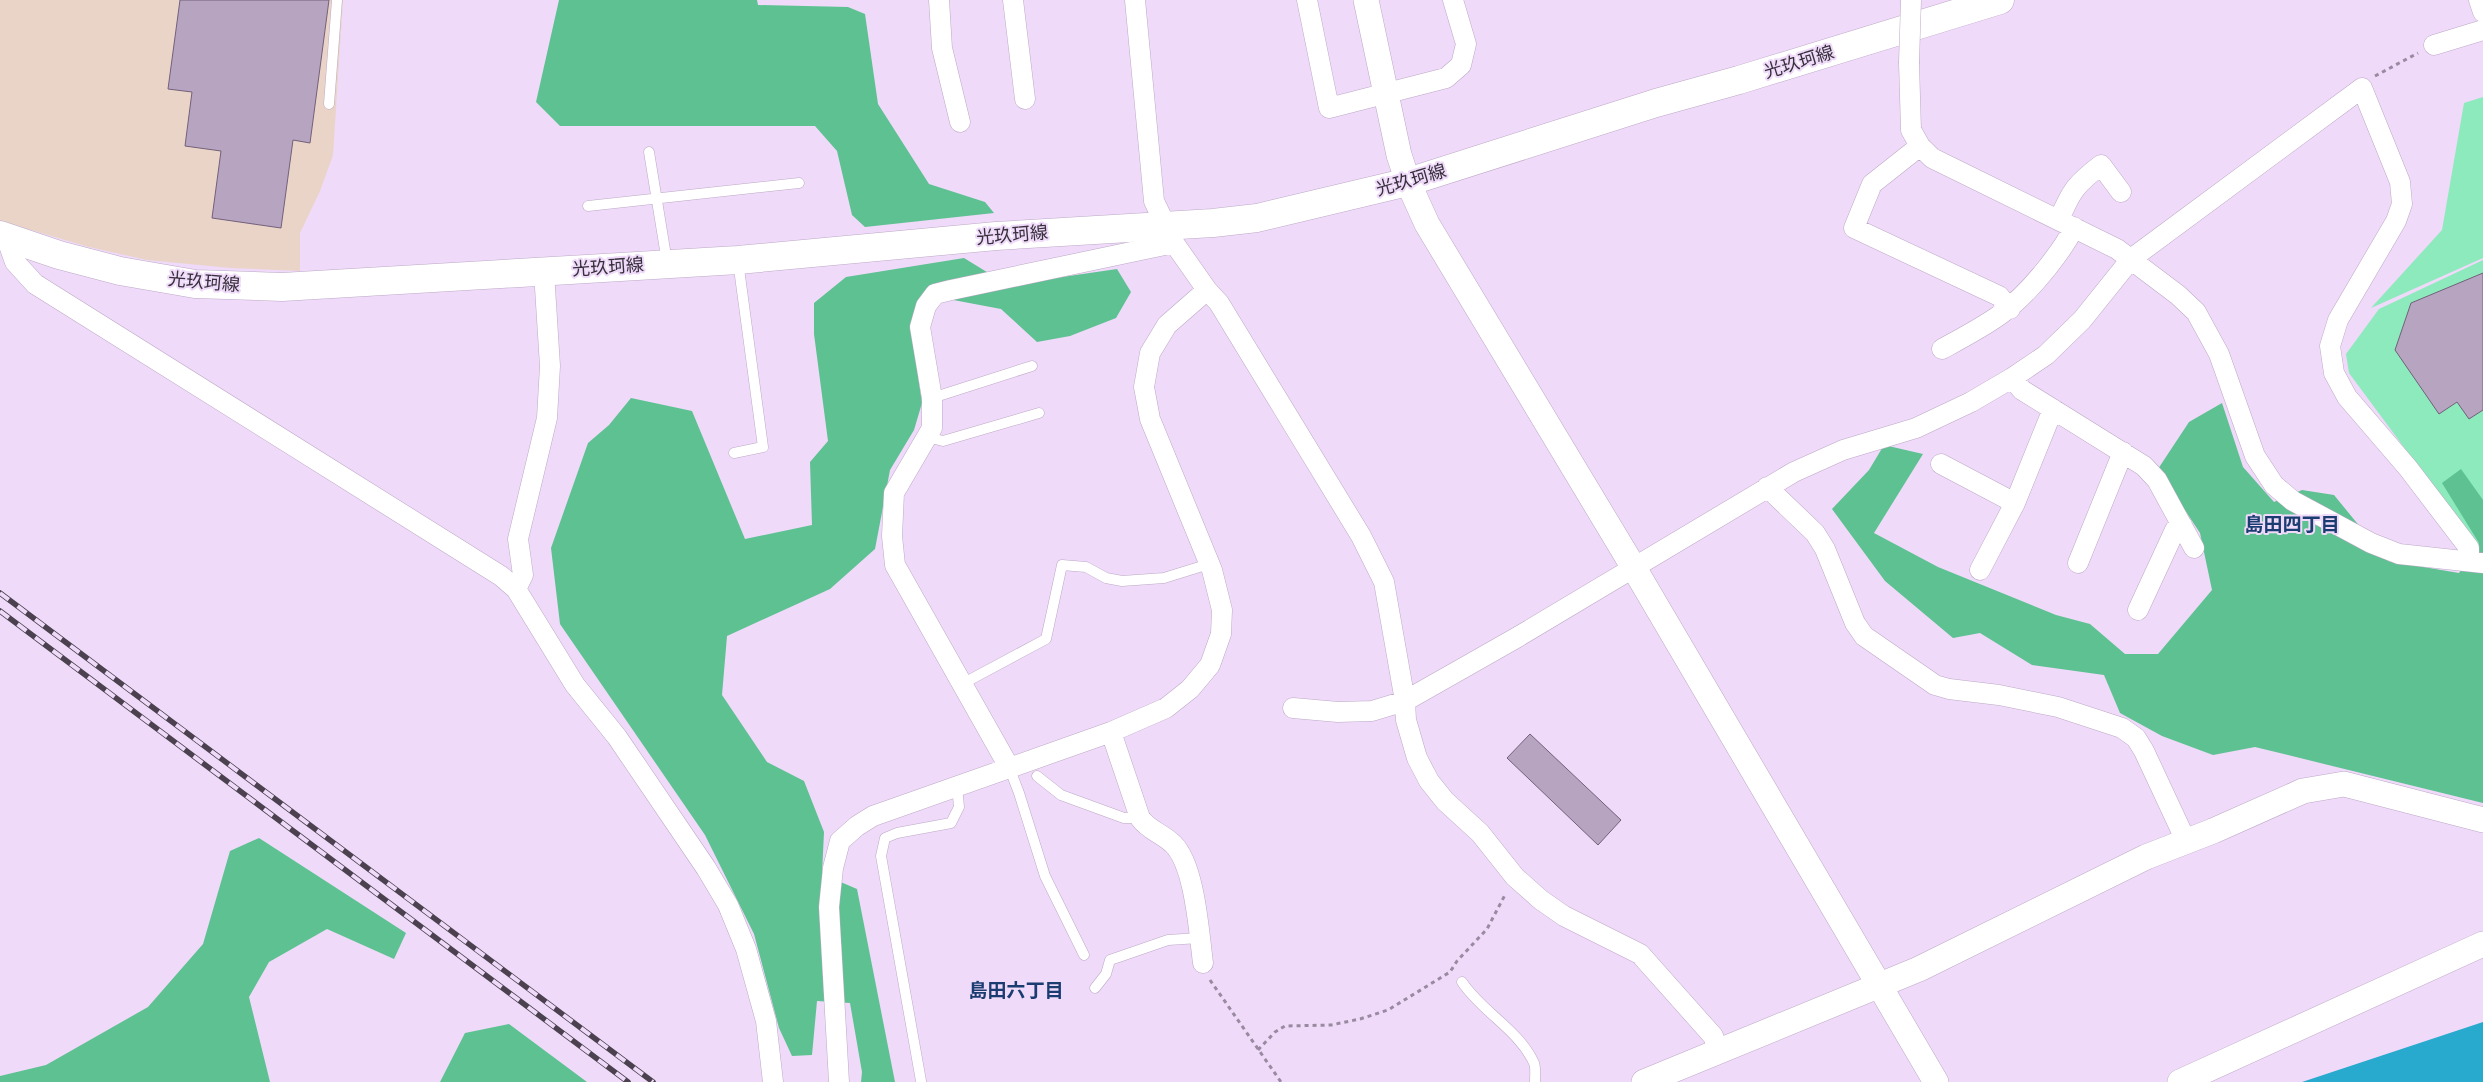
<svg xmlns="http://www.w3.org/2000/svg" width="2483" height="1082" font-family="'Libre Baskerville','Noto Sans JP',serif">
<rect width="100%" height="100%" fill="#efdaf9"/>
<path fill="#ead4c7" d="M0 0H343L333 155 320 191 300 233V271L231 268 147 260 89 247 0 221Z"/>
<path fill="#8ceabc" d="M2483 97V258L2371 308 2442 230 2464 103Z
M2483 260V554L2349 373 2346 354 2379 309Z"/>
<path fill="#5dc192" d="M559 0H757L758 5 848 7 865 14 878 104 929 184 985 202 994 213 865 227 852 215 837 151 815 126H560L536 102Z
M964 258 1008 285 1117 269 1131 292 1116 318 1070 336 1037 342 1001 309 948 299 917 306 912 335 922 403 914 430 890 470 875 549 830 589 727 636 722 695 767 762 804 781 824 832 822 874 857 889 895 1082H861L862 1072 850 1003 817 1001 812 1055 792 1056 779 1028 754 934 705 835 560 624 551 548 588 443 609 425 631 398 692 411 745 539 812 525 810 462 828 441 814 334V303L846 277Z
M2222 403 2243 467 2274 502 2302 490 2334 495 2388 561 2459 573 2479 543 2442 483 2461 469 2483 500V803L2255 747 2213 755 2162 736 2120 713 2104 675 2032 665 1980 633 1953 638 1885 581 1832 509 1869 470 1884 445 1923 454 1874 533 1938 567 2056 615 2090 624 2125 654H2158L2212 590 2200 533 2158 469 2189 422Z
M259 838 406 933 394 959 327 929 269 962 249 997 270 1082H0V1076L46 1065 148 1007 203 944 230 851Z
M509 1024 587 1082H440L465 1033Z"/>
<path fill="#27aacd" d="M2483 1022V1082H2301H2302Z"/>
<path fill="#b7a4c1" stroke="#72607b" d="M180 0H329L310 143 293 140 281 228 212 218 221 151 185 146 192 92 168 89Z
M2483 273V410L2469 419 2457 402 2439 414 2395 350 2411 303Z
M1530 734 1621 820 1598 845 1507 758Z"/>
<g fill="none" stroke-linecap="round" stroke-linejoin="round">
<defs>
<path id="service" d="M329 104 337 0
M649 152 667 262
M588 206 799 183
M932 398 1032 366
M927 437 943 441 1039 413
M734 453 763 447 738 261
M962 684 1046 639 1062 565 1086 567 1106 578 1122 581 1164 578 1209 564
M1009 767 1019 793 1045 876 1084 955
M1037 776 1061 795 1124 818H1140
M1462 982C1482 1012 1519 1030 1534 1063 1536 1068 1535 1076 1535 1082
M1095 988 1106 974 1110 960 1168 940 1199 938
M921 1081 881 856 885 838 897 833 951 823 959 807 957 786"/>
<path id="minor" d="M939 0 942 48 960 122
M1013 0 1025 99
M1135 0 1154 201 1174 243 1207 290 1219 303 1361 536 1384 582 1405 701 1406 720 1417 758 1429 781 1445 801 1480 833 1515 877 1541 900 1564 916 1640 954 1713 1036 1719 1051
M1307 0 1329 108 1446 78 1461 65 1466 44 1453 0
M2479 0 2483 12
M2434 45 2483 30
M1909 63 1911 130 1920 146 1932 158 2117 249 2178 295 2196 312 2219 354 2255 456 2274 485 2293 501 2371 543 2399 554 2483 563
M1920 146 1872 184 1854 228 1999 296 2010 309
M2059 220C2071 191 2076 184 2101 165L2121 192
M6 237 15 262 35 284 501 576 516 589 575 685 617 737 706 868 728 905 746 949 766 1021 773 1082
M1942 349C1990 323 2012 312 2047 268 2057 255 2067 243 2074 227
M2012 378 2022 390 2144 466 2157 480 2194 548
M1941 464 2015 503
M1767 487 1815 533 1825 549 1855 623 1864 636 1935 685 1949 689 1999 695 2058 707 2122 728 2136 738 2144 751 2186 841
M2078 563 2123 452
M1980 570 2015 503 2053 409
M516 589 523 575 518 539 547 418 550 366 544 272
M2138 610 2175 530 2182 525
M1293 708 1338 712 1372 711 1405 701 1516 638 1794 472 1843 450 1916 428 1971 402 2012 378 2046 355 2082 320 2131 259 2362 88 2400 182 2402 204 2396 221 2338 320 2330 346 2334 373 2347 397 2408 468 2469 548V561
M1111 732 1140 818C1149 831 1162 833 1173 844 1195 865 1199 933 1203 963
M1009 767 895 565 892 536 894 493 932 428V398L920 327 926 306 935 294 951 290 1174 243
M839 1082 829 907 833 868 840 841 857 826 873 816 1111 732 1166 708 1190 689 1210 665 1221 634 1222 610 1212 570 1150 419 1144 387 1150 353 1167 325 1207 290"/>
<path id="tertiary" d="M1366 0 1399 155 1408 182 1427 224 1634 568 1936 1082
M1644 1082 1919 969 2146 857 2213 831 2303 791 2344 784 2483 820
M2180 1082 2483 944"/>
<path id="secondary" d="M0 235 59 255 120 271 195 284 282 287 738 260 996 236 1213 223 1257 218 1408 182 1656 103 1739 80 2000 0"/>
</defs>
<use href="#service" stroke="#bda9c6" stroke-width="11"/>
<use href="#minor" stroke="#bda9c6" stroke-width="21"/>
<use href="#tertiary" stroke="#bda9c6" stroke-width="26"/>
<use href="#secondary" stroke="#bda9c6" stroke-width="29"/>
<path stroke="#998aa1" stroke-width="3" stroke-dasharray="4 4" stroke-linecap="butt" d="M2375 76 2418 53
M1210 980 1281 1082
M1258 1050 1275 1032 1285 1026 1331 1025 1360 1019 1388 1010 1450 972 1457 961 1487 929 1506 893"/>
<use href="#service" stroke="#fff" stroke-width="10"/>
<use href="#minor" stroke="#fff" stroke-width="20"/>
<use href="#tertiary" stroke="#fff" stroke-width="25"/>
<use href="#secondary" stroke="#fff" stroke-width="28"/>
<defs>
<path id="rail" d="M0 593 653 1082
M0 611 628 1082"/>
</defs>
<use href="#rail" stroke="#4b414f" stroke-width="5.5"/>
<use href="#rail" stroke="#efdaf9" stroke-width="4" stroke-dasharray="11" stroke-linecap="butt"/>
<defs>
<path id="minor-bridge" d="M1909 63 1911 0"/>
</defs>
<use href="#minor-bridge" stroke="#bda9c6" stroke-width="21" stroke-linecap="butt"/>
<use href="#minor-bridge" stroke="#fff" stroke-width="20"/>
</g>
<g text-anchor="middle" dominant-baseline="central" stroke-width="4" stroke-linejoin="round" paint-order="stroke">
<g font-size="18" fill="#372f3b" stroke="#efdaf9">
<text transform="translate(1799 62) rotate(-17)">光玖珂線</text>
<text transform="translate(1411 180) rotate(-16)">光玖珂線</text>
<text transform="translate(1012 235) rotate(-5)">光玖珂線</text>
<text transform="translate(608 267) rotate(-4)">光玖珂線</text>
<text transform="translate(204 282) rotate(5)">光玖珂線</text>
</g>
<g font-size="19" font-weight="bold" fill="#1a3c71" stroke="#efdaf9">
<text x="2292" y="524">島田四丁目</text>
<text x="1016" y="990">島田六丁目</text>
</g>
</g>
</svg>
